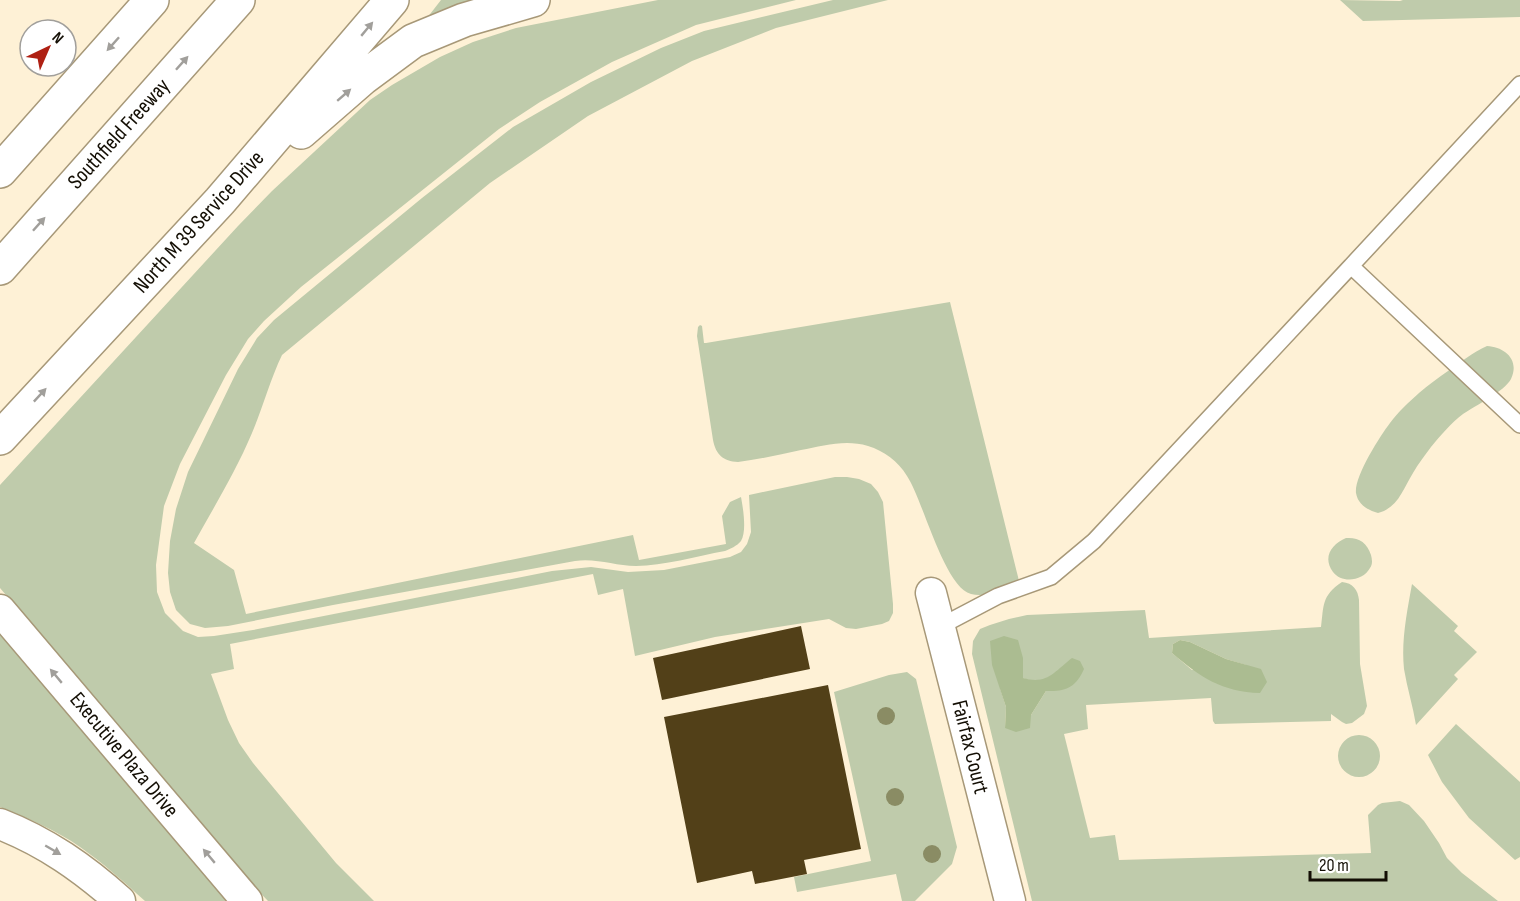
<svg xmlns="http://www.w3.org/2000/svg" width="1520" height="901" font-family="'Sofia Sans Condensed',sans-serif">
<rect width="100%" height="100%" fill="#fef1d6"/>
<path fill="#bfcbab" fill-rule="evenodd" d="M441 0H472L427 18Z
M658 0H796L696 25 612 62 540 102 499 129 301 287 264 321 248 339 226 375 180 464 164 506 156 565 157 592 165 613 183 631 198 637 214 636 253 630 552 571 591 567 628 572 664 570 730 557 741 552 747 544 751 532 749 495 835 477H847L859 479 871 484 878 492 883 502 893 604V613L889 621 882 624 856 629 846 628 829 619 715 637 635 656 623 589 598 595 593 574 230 644 234 669 211 674 228 720 239 743 253 763 336 863 374 901H268L243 875 0 588V485L238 226 272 191 370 100 392 85 440 57 473 42 516 28Z
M833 0H888L776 28 692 61 588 116 490 183 282 355C270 380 263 407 252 433 236 471 214 507 194 543L234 570 246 614 633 535 639 560 726 544 722 516 730 502 741 497C743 508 747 531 741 541 737 546 730 549 725 551 697 556 663 566 636 566 615 566 597 558 575 561L333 605 228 626 205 628 190 624 176 610 170 592 168 573 170 541 176 509 188 472 238 369 257 338 274 320 422 198 513 127 591 82 661 48 704 31Z
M1340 0 1400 1 1403 0H1520V17L1363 21Z
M950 302 1020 585C1006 589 986 598 971 594 944 587 923 500 907 476 898 461 884 451 868 446 845 439 823 446 801 450 780 455 759 459 738 462 723 461 716 455 713 440L697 336 698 327 700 325 702 326 704 343H706Z
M1487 346C1505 347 1520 360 1511 379 1505 391 1475 406 1463 414 1451 423 1441 435 1431 447 1425 455 1418 464 1413 473 1403 489 1398 508 1378 513 1368 510 1358 505 1356 493 1354 477 1380 436 1390 423 1398 412 1409 402 1419 393 1428 385 1438 378 1448 371 1461 362 1473 352 1487 346Z
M1346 538C1358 537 1367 542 1371 555 1372 559 1373 564 1370 568 1363 581 1342 584 1333 572 1322 557 1332 544 1346 538Z
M1342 582C1353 583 1358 590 1359 600L1360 664 1367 706 1364 714 1352 723 1346 724 1342 722 1331 714V721L1215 724 1213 721 1211 698 1086 705 1088 729 1064 734 1090 838 1115 835 1119 860 1371 853 1368 815 1378 805 1382 803 1400 801 1409 805 1424 821 1439 843 1447 858 1462 873 1498 901H1032L972 654 973 641 980 629 990 625 1009 619 1027 615 1145 610 1149 638 1321 627C1324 606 1321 596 1342 582ZM1180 640 1190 642 1226 659 1246 665 1192 670 1172 653 1173 644ZM1023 658 1022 678 1033 681 1044 680 1046 691 1031 715 1005 728 1006 707 1000 688Z
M1412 584 1458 626 1454 631 1477 652 1454 675 1458 679 1416 725C1413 706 1407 688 1404 669 1401 641 1407 612 1412 584Z
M0 622 232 901H145C124 882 103 863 80 847 56 830 27 818 0 807Z
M907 672 916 679 957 847 952 864 915 901H902L896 874 797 892 794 877 871 861 834 692 889 675Z
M1456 724 1520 782V857L1515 860 1469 818 1442 782 1428 755Z
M1338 756a21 21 0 1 1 42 0a21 21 0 1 1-42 0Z"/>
<path fill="#abbc91" d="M1004 636 1018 640 1023 658V678C1047 685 1054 672 1072 658L1080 661 1084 669C1076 687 1066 692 1046 691L1031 715 1030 728 1016 732 1005 728 1006 707 992 665 990 641Z
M1180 640 1190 642 1226 659 1261 669 1267 682 1260 693C1222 692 1200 677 1172 653L1173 644Z"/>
<path fill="#524018" d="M801 626 810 669 662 700 653 658Z
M828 685 861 849 804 860 807 874 755 884 752 871 697 883 664 717Z"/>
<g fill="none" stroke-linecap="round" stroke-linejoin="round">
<defs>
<path id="lane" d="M1520 84 1351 266 1520 425
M939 627 998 596 1051 577 1094 541 1351 266"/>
<path id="street" d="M931 593 1010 901
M0 610 247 901
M0 824C46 842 83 868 120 901"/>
<path id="primary" d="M301 132 363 78 413 41 464 20 533 0
M0 438 220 201 392 0"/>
<path id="highway" d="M0 171 152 0
M0 268 238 0"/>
</defs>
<use href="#lane" stroke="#a79878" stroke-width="18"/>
<use href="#street" stroke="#a79878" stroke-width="33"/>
<use href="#primary" stroke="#a79878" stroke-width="36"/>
<use href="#highway" stroke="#a79878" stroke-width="36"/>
<use href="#lane" stroke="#fff" stroke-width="15"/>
<use href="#street" stroke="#fff" stroke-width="30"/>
<use href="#primary" stroke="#fff" stroke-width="33"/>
<use href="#highway" stroke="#fff" stroke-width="33"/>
</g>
<g fill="#8a8c64">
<circle cx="886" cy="716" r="9"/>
<circle cx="895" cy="797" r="9"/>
<circle cx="932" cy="854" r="9"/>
</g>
<defs><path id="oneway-solid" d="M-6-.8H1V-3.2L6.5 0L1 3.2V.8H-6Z" transform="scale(1.5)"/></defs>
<g fill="#a19f9b">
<use href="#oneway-solid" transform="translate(367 29) rotate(-50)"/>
<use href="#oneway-solid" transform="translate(113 44) rotate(132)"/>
<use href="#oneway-solid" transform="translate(182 63) rotate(-48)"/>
<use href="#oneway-solid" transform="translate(344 95) rotate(-41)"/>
<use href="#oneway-solid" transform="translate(39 224) rotate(-48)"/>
<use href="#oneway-solid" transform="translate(40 395) rotate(-47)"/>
<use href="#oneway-solid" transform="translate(56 676) rotate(-130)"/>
<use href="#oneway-solid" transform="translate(53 850) rotate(30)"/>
<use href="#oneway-solid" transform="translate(209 856) rotate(-130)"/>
</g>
<g text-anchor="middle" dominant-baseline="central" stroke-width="6" stroke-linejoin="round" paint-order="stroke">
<g font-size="22" fill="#130e04" stroke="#fff">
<text transform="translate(119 134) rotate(-48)">Southfield Freeway</text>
<text transform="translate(199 222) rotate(-48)">North M 39 Service Drive</text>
<text transform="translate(970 747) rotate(76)">Fairfax Court</text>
<text transform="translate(124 755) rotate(50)">Executive Plaza Drive</text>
</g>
</g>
<g transform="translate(48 48) rotate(44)"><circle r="28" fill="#ffffff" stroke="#a19f9b" stroke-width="1.5"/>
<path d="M0-4.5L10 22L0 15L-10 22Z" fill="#af2013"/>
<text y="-9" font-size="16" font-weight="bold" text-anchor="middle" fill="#130e04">N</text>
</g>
<path d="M1310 871v9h76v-9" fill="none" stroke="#130e04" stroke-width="3"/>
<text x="1319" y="871" font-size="18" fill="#130e04" stroke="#ffffff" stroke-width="4.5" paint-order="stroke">20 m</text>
</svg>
